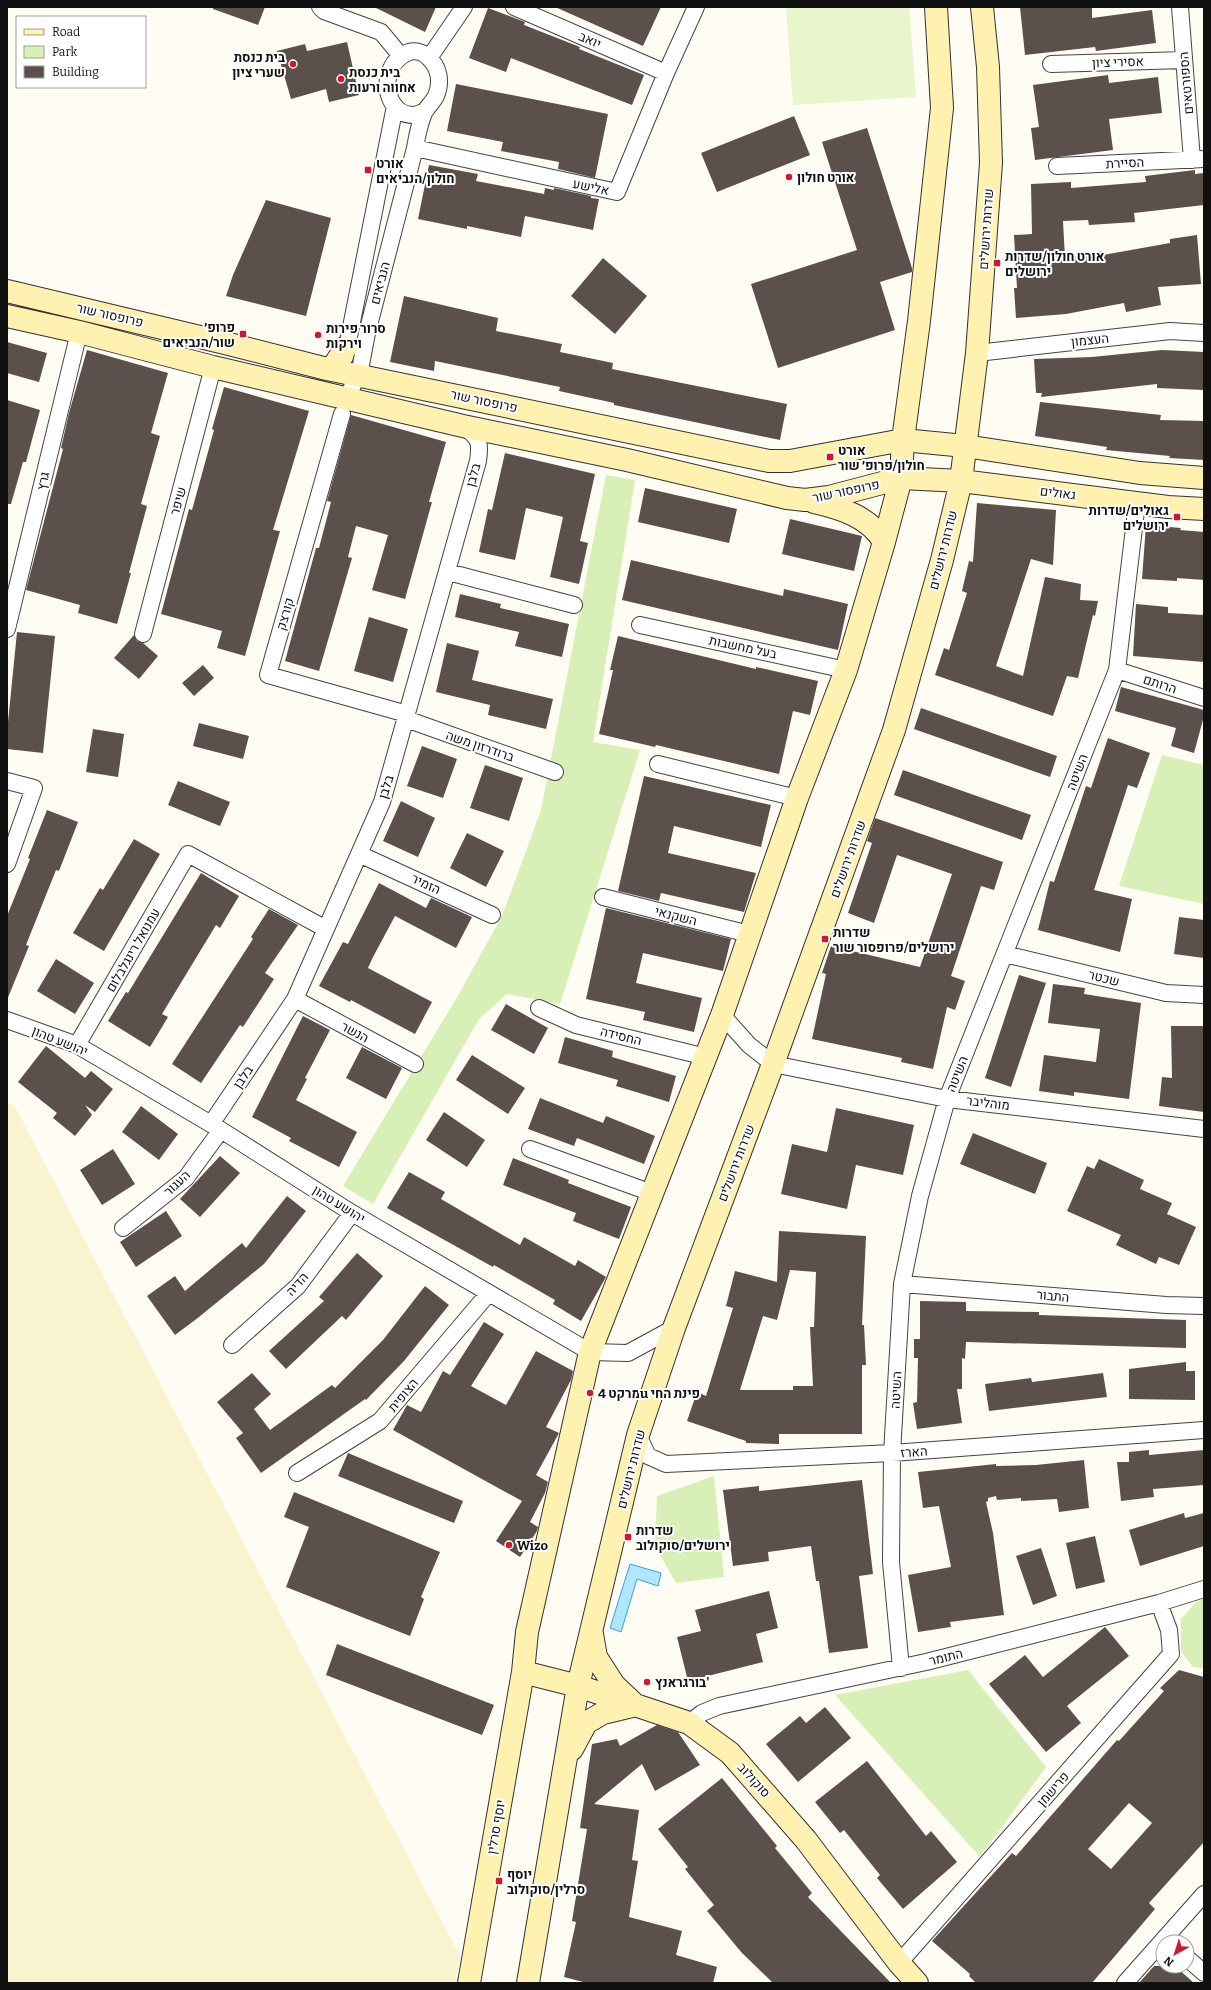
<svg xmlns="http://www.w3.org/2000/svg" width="1211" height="1990" font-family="Bitter,Heebo,serif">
<rect width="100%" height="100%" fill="#fffcf4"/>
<path fill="#f9f3d0" d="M7 1104 14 1105 460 1956 456 1983H7Z"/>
<path fill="#d8efb8" d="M606 475 635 480 593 742 640 750 560 1004 507 994 479 1019 373 1204 343 1186 456 999 502 916 541 810Z
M1162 755 1204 765V904L1119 886Z
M714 1476 724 1577 676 1583 655 1546 657 1496Z
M1204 1599V1668L1193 1667 1181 1652V1619L1197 1601Z
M968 1670 1046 1767 980 1857 835 1695Z"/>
<path fill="#e9f5cb" d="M786 7H909L916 97 793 105Z"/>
<path fill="#b2e6fd" stroke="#30a4dd" d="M630 1564 661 1573 658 1586 637 1579 621 1632 610 1628Z"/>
<path fill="#5b504b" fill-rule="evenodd" d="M213 7H265L258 25 213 9Z
M374 7H436L425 32Z
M555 7H661L643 46Z
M1020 7H1092V18L1152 10 1156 43 1096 51 1095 47 1025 55Z
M488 8 525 22 524 25 580 47 579 49 644 75 632 105 511 58 506 72 469 58Z
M347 42 359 95 329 102 326 89 291 99 277 51 305 44 307 51Z
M1108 75 1109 83 1158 77 1162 113 1109 119 1113 150 1035 160 1031 128 1039 127 1033 85Z
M456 84 608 114 595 178 558 169 559 162 501 151 503 142 447 131Z
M794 116 810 155 717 192 701 153Z
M867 128 912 268V272L880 282 895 330 778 368 751 284 857 250 822 142Z
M429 165 478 174 476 181 544 194 545 188 554 190V188L591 196V198L599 199 593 230 525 216 521 237 467 226V229L418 219Z
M1195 170V174L1204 173V205L1134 213 1135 222 1089 225 1088 220 1063 221 1065 258 1102 251 1103 255 1170 243V239L1197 235 1201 284 1158 287 1161 305 1126 312 1124 303 1066 314 1016 318 1014 288H1017L1014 235 1032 234 1031 184 1071 182V188L1146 182 1145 176Z
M266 200 331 218 306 316 226 296 233 275Z
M603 258 647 296 615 334 571 296Z
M404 296 498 318 496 331 562 344 560 352 613 363 612 369 787 404 780 440 614 405V403L559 391 560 387 435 361 434 371 390 362Z
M7 342 47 353 39 382 7 373Z
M87 350 168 373 151 433 160 436 141 504 147 506 129 573H131L117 624 78 613 80 605 26 590 63 449 61 448 69 413Z
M1162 350 1204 352V390L1157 388V384L1041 397 1042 393H1036L1034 359 1092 357Z
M224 387 309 411 273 530 280 531 245 656 217 648 222 631 161 614 189 509 192 510 214 430 212 429Z
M7 400 40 410 26 462H23L11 504H7Z
M1040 402 1161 415 1160 420 1204 421V460L1169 458 1170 456 1106 450 1107 447 1035 436Z
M351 415 446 442 429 502H432L405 599 372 590 388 535 356 526 348 557 352 558 319 671 285 661 316 548H319L331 502 327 501Z
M505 453 595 474 580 541 588 543 579 584 550 577 563 517 526 508 515 560 479 552 488 509 492 510Z
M645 488 737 509 729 543 638 522Z
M977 503 1056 510 1053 565 1031 559 996 666 1023 676 1045 577 1081 584 1080 600 1098 601 1095 616 1093 615 1078 678 1067 676 1053 716 935 675 944 648 949 650 967 593 962 591 969 561 973 562Z
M790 519 862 536 854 571 782 554Z
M1146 525 1181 528 1180 530 1204 532V580L1177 578V581L1142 579Z
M631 560 783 596 784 589 848 604 838 650 622 600Z
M460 594 501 604 500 608 569 624 562 657 515 646 519 632 455 617Z
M1136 604 1168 607V613L1204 615V662L1133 656Z
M369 617 408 629 393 682 354 671Z
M17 632 55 636 43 753 7 749V732Z
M134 635 137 641 143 643 158 656 139 679 114 658Z
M618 636 756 669V667L818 681 810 715 793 711 779 774 656 745 655 747 599 734 613 670H610Z
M447 643 479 651 472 680 553 699 546 729 488 715 490 705 436 692Z
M203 665 214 678 194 696 182 683Z
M1121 687 1204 710V716L1194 753 1171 746 1176 728 1115 711Z
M921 708 1057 756 1050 777 914 729Z
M199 723 249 736 243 759 193 746Z
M93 729 124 734 118 777 86 772Z
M1108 738 1150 753 1137 788 1128 785 1094 890 1132 899 1120 952 1038 930 1050 881 1054 882 1086 786 1091 788Z
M422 746 457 759 443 798 407 786Z
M485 765 523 778 509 821 470 808Z
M903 770 1031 815 1022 840 894 795Z
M644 776 771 805 761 847 674 826 668 853 756 873 744 912 661 893 659 901 618 891Z
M178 781 230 802 220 826 168 805Z
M401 801 435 818 418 857 383 841Z
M47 810 78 822 59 871 56 870 26 945 29 946 7 1000V916L30 859 28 858Z
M875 818 1003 862 994 890 981 886 951 976 965 981 955 1010 947 1007 933 1069 901 1062 902 1058 812 1039 826 974 822 973 831 946 920 967 952 874 897 855 874 923 848 913 872 843 867 841Z
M467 833 504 851 486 887 450 868Z
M134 839 160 854 104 951 73 933 100 888 103 890Z
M201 873 239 896 220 928 216 925 162 1014 168 1017 150 1047 108 1021 126 992 128 993Z
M379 883 426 908 431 898 472 917 456 948 395 916 373 957 368 968 432 1002 415 1034 351 1000 350 1002 319 986 343 942 348 944Z
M606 908 731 939 723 971 643 953 636 983 702 998 694 1032 643 1020 645 1012 586 999Z
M269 909 298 925 265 973 274 979 243 1027 240 1025 201 1083 172 1064 253 939 251 937Z
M1179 917 1204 920V958L1174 954Z
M56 959 94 983 75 1014 37 991Z
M1019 975 1046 983 1011 1087 985 1078Z
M1053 984 1085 988 1084 994 1141 1003 1129 1099 1074 1092V1096L1039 1091 1044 1055 1096 1062 1100 1029 1048 1023Z
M506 1004 548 1028 534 1054 491 1030Z
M303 1016 330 1030 305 1078 307 1079 296 1100 357 1132 339 1167 289 1141 291 1138 252 1117Z
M1171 1026H1204V1112L1159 1106 1162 1077 1172 1078Z
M565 1037 613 1051 612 1057 676 1076 669 1102 616 1086 618 1080 558 1063Z
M46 1046 85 1078 91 1071 113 1089 95 1112 85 1105 92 1115 75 1136 53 1118 57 1113 18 1082Z
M362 1047 402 1068 386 1099 346 1078Z
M472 1055 525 1088 508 1114 456 1080Z
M540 1098 603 1123 606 1116 655 1136 644 1164 577 1138 574 1146 528 1129Z
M141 1106 178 1134 159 1160 122 1132Z
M836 1108 914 1125 903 1175 856 1165 847 1209 781 1194 792 1144 827 1152Z
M444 1112 485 1140 467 1167 426 1140Z
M973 1133 1047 1163 1035 1194 960 1164Z
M113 1149 135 1184 102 1205 80 1170Z
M220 1156 240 1173 200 1217 180 1199Z
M513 1158 569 1180 568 1183 631 1207 619 1239 573 1221 576 1213 503 1185Z
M1099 1159 1144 1180 1140 1189 1172 1203 1167 1214 1196 1227 1179 1265 1159 1257 1156 1264 1116 1245 1121 1235 1067 1211 1087 1166 1094 1169Z
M409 1172 445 1192 441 1199 520 1245 524 1237 575 1266 578 1260 606 1277 581 1321 553 1304 555 1300 494 1265 493 1267 387 1208Z
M287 1196 306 1211 264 1264 199 1317 175 1335 147 1296 175 1276 185 1291 242 1243 246 1248Z
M166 1211 182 1236 136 1267 120 1242Z
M779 1231 866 1236 862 1325H864L866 1365H862V1434H779V1444L746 1443V1441L687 1421 697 1392 706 1396 733 1308 726 1306 735 1271 777 1282ZM790 1270 816 1272 814 1327H810L813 1386H793V1390H740L763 1316 777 1320Z
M357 1253 383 1276 346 1320 342 1316 286 1369 269 1351 324 1301 319 1297Z
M425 1286 449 1305 404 1361 366 1400 365 1399 261 1473 236 1438 243 1433 217 1402 252 1373 271 1394 254 1409 270 1430 332 1385 335 1388 383 1340Z
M920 1301 966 1302V1311L1039 1312V1315L1186 1320V1348L966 1342 965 1359 962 1358V1389H957L962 1423 917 1429 913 1403 917 1402 918 1358H914V1339H920Z
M484 1322 504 1334 471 1386 506 1405 536 1351 573 1371 571 1380 546 1427 559 1433 536 1475 548 1482 545 1493 530 1522 538 1527 537 1531 520 1557 496 1541 522 1501 393 1430 407 1405 421 1412 443 1371 450 1375Z
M1186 1362V1371H1195V1400L1129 1399V1369Z
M1103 1373 1107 1397 989 1411 985 1384 1031 1378 1032 1382Z
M1149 1450V1455L1204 1450V1485L1153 1489 1154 1497 1121 1501 1117 1462H1129V1452Z
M348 1453 463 1501 454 1523 338 1476Z
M1084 1460 1089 1508 1059 1512 1057 1499 1021 1501V1498L997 1500 996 1496 988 1498V1501L986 1502 993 1533 1004 1615 950 1622 951 1627 918 1632 908 1575 951 1567 939 1506 923 1508 918 1472 996 1464V1466L1036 1465Z
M862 1480 873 1574 859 1576 868 1648 829 1653 819 1581H816L811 1546 768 1552 769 1561 733 1566 723 1490 759 1486V1491Z
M294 1492 440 1552 421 1597 424 1599 410 1636 286 1587 309 1527 284 1517Z
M1184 1513 1185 1518 1204 1513V1546L1140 1566 1129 1530Z
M1095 1536 1105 1582 1076 1589 1066 1543Z
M1041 1548 1057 1596 1033 1605 1016 1556Z
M769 1591 778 1628 756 1634 763 1662 688 1681 677 1637 701 1631 695 1610Z
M1105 1627 1129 1656 1067 1706 1081 1723 1046 1752 989 1684 1025 1655 1043 1677Z
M337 1644 494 1705 482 1735 326 1675Z
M1179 1670 1204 1677V1842L1149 1903 1155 1909 1092 1983H976L969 1976 970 1974 932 1941 1012 1853 1016 1856 1117 1740 1119 1741 1164 1691 1160 1688ZM1129 1803 1152 1823 1111 1869 1088 1849Z
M825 1707 851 1738 798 1782 766 1744 800 1716 806 1723Z
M657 1725 678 1732 700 1765 655 1791 642 1764 594 1804 639 1810 632 1860 638 1861 629 1917 682 1931 676 1955 717 1967 713 1983H587L564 1977 576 1922 572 1921 587 1829 580 1828 592 1744 617 1739 620 1746Z
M867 1761 926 1836 931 1831 957 1862 903 1909 877 1878 880 1875 844 1830 840 1833 815 1802Z
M722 1778 777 1846 775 1848 812 1893 808 1897 891 1983H773L742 1953 707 1911 714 1905 685 1869 688 1867 658 1829Z
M1154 1966H1175L1194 1983H1139Z"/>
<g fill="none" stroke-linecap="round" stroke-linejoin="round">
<defs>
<path id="street" d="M320 7 324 11 381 32 401 56
M514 7 666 73
M1180 7 1192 160
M429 58 464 7
M1051 64 1184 60
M415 148 617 192 666 73 696 7
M1057 166 1204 159
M977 353 1170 331 1204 333
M345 357 395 106
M347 398 360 370 367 333 415 148C417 136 419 125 424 113 427 107 433 102 436 96 442 81 439 67 428 57 423 52 415 50 409 52 399 56 392 64 389 74 384 91 392 115 413 115 417 115 421 113 425 111
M342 414 268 675 407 714
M448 572 574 605
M640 625 846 670
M7 629 79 332
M143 634 213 367
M1117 670 1204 698
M406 719 555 772
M658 764 797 798
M7 781 34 788 7 864
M359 854 492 915
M603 897 749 934
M1005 954 1166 993 1204 995
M295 999 415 1064
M539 1008 576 1025 706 1057
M722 1015 749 1045 773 1064 947 1099 1204 1129
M7 1020 77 1045 221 1130 352 1213 590 1352 628 1353 674 1328
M77 1045 188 854 326 929
M211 1124 295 999 382 802 478 461C481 441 479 438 463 426
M530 1149 652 1193
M123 1228 186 1178 221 1130
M902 1284 1166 1305 1204 1306
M232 1345 298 1286 352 1213
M638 1435 648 1456 666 1464 892 1453 1204 1430
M297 1473 380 1421 488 1294
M901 1668 891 1562 892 1453 902 1284 920 1196 947 1099 1117 670 1137 503
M689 1723 702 1713 719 1706 926 1662 1159 1603 1204 1589
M1187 1958 1204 1973
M899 1963 1171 1654 1169 1630 1159 1603
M1125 1983 1204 1894"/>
<path id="secondary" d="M7 291 225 343 327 369 769 461H790L903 440 965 446 1140 473 1204 478
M7 316 79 332 213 367 463 426 627 460 787 498 805 500 829 497 901 478 961 481 1168 507 1204 509
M327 369 333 367 346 347
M814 502C841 508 870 517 884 542
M592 1634 596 1657 614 1685 632 1702
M523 1672 578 1686 689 1723 730 1753 806 1840 899 1963 917 1983
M572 1749 586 1723 603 1713 636 1705
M469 1983 523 1672 527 1632 590 1352 722 1015 797 798 846 670 884 542 901 478 903 440 919 321 942 108 936 7
M528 1983 578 1686 638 1435 674 1328 773 1064 894 730 942 560 961 481 977 353 991 163 988 67 982 7"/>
</defs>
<use href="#street" stroke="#434343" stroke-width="18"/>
<use href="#secondary" stroke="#323232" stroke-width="24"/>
<use href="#street" stroke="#fff" stroke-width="16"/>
<use href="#secondary" stroke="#fff1af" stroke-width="22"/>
</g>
<g fill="#d2172c" stroke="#fff" stroke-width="1.5">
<circle cx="293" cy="64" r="4"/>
<circle cx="341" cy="79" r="4"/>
<rect x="364" y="166" width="8" height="8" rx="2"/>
<circle cx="789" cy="177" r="4"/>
<rect x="993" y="259" width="8" height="8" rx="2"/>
<rect x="239" y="330" width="8" height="8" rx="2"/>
<circle cx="318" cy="335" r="4"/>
<rect x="826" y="453" width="8" height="8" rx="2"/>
<rect x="1173" y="513" width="8" height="8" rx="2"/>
<rect x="821" y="935" width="8" height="8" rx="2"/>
<circle cx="590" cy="1393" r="4"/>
<rect x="624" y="1533" width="8" height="8" rx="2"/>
<circle cx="509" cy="1545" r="4"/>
<circle cx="647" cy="1682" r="4"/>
<rect x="495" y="1877" width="8" height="8" rx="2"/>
</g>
<g text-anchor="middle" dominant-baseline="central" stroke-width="4" stroke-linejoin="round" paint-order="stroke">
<g font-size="13" fill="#101010" stroke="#fff">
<text transform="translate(590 40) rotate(24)">יואב</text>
<text transform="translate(1118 62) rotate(-2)">אסירי ציון</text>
<text transform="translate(1186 83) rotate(-95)">הספורטאים</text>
<text transform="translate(1125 163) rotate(-3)">הסיירת</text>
<text transform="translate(591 187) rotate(12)">אלישע</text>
<text transform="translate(986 229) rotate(-86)">שדרות ירושלים</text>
<text transform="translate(380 283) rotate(-75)">הנביאים</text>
<text transform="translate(110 315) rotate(13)">פרופסור שור</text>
<text transform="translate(1090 340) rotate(-6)">העצמון</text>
<text transform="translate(484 401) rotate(12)">פרופסור שור</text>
<text transform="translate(473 475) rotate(-75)">בלבן</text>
<text transform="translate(43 481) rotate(-77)">גרץ</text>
<text transform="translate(846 491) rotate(-12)">פרופסור שור</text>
<text transform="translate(1058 493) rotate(7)">גאולים</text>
<text transform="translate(178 501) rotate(-75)">שיפר</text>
<text transform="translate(943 550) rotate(-76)">שדרות ירושלים</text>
<text transform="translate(285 614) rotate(-74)">קורצק</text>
<text transform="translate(743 647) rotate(12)">בעל מחשבות</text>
<text transform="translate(1160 684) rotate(18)">הרותם</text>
<text transform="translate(480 746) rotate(19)">ברודרזון משה</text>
<text transform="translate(1077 772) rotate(-69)">השיטה</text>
<text transform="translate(386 787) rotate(-73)">בלבן</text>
<text transform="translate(848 859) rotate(-70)">שדרות ירושלים</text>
<text transform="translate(426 884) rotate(25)">הזמיר</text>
<text transform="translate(676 916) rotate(14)">השקנאי</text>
<text transform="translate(133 950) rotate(-60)">עמנואל רינגלבלום</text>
<text transform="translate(1104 978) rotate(14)">שכטר</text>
<text transform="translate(355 1032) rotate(28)">הנשר</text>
<text transform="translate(621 1036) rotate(14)">החסידה</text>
<text transform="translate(60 1041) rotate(22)">יהושע טהון</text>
<text transform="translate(957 1074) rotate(-68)">השיטה</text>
<text transform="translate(243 1077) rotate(-56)">בלבן</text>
<text transform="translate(988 1103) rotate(7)">מוהליבר</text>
<text transform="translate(736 1163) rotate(-69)">שדרות ירושלים</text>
<text transform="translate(177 1183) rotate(-43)">העגור</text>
<text transform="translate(339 1204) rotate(32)">יהושע טהון</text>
<text transform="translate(297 1284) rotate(-48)">הדיה</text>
<text transform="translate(1053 1296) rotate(5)">התבור</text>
<text transform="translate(896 1390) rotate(-87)">השיטה</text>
<text transform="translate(403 1395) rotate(-50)">הצופית</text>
<text transform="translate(914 1452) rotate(-4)">הארז</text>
<text transform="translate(631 1469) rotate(-76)">שדרות ירושלים</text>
<text transform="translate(946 1657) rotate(-14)">התומר</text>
<text transform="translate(754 1780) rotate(48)">סוקולוב</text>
<text transform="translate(1053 1789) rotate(-49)">פרישמן</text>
<text transform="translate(496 1827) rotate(-80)">יוסף סרלין</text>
</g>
<g font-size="13" font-weight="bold" fill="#101010" stroke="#fff" text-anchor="start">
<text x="285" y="57" text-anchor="end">בית כנסת<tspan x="285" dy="15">שערי ציון</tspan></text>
<text x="349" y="72">בית כנסת<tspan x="349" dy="15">אחווה ורעות</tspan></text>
<text x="376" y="163">אורט<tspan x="376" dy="15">חולון/הנביאים</tspan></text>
<text x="797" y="177">אורט חולון</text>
<text x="1005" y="256">אורט חולון/שדרות<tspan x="1005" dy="15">ירושלים</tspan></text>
<text x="235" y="327" text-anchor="end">פרופ׳<tspan x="235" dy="15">שור/הנביאים</tspan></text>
<text x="326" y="328">סרור פירות<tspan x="326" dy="15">וירקות</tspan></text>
<text x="838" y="450">אורט<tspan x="838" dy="15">חולון/פרופ׳ שור</tspan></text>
<text x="1169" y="510" text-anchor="end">גאולים/שדרות<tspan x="1169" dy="15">ירושלים</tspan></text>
<text x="833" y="932">שדרות<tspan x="833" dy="15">ירושלים/פרופסור שור</tspan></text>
<text x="598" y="1393">מרקט 4u פינת החי</text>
<text x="636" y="1530">שדרות<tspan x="636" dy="15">ירושלים/סוקולוב</tspan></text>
<text x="517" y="1545">Wizo</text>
<text x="655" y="1682">בורגראנץ'</text>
<text x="507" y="1874">יוסף<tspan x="507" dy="15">סרלין/סוקולוב</tspan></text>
</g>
</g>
<rect width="1211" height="1990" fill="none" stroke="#101010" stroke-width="16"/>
<rect x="16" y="16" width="130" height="72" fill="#ffffff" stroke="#9f9f9f"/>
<rect x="24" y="29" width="20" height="6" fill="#fff1af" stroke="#9f9f9f"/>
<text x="52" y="36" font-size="12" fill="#101010">Road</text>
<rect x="24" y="46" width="20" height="12" fill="#d8efb8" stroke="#9f9f9f"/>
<text x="52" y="56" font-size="12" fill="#101010">Park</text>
<rect x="24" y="66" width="20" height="12" fill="#5b504b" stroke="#9f9f9f"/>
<text x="52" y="76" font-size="12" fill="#101010">Building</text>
<g transform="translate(1175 1954) rotate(219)"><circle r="19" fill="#ffffff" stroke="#9f9f9f"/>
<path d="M0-3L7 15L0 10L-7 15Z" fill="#d2172c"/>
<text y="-6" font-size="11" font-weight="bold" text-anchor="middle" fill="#101010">N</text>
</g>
</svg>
